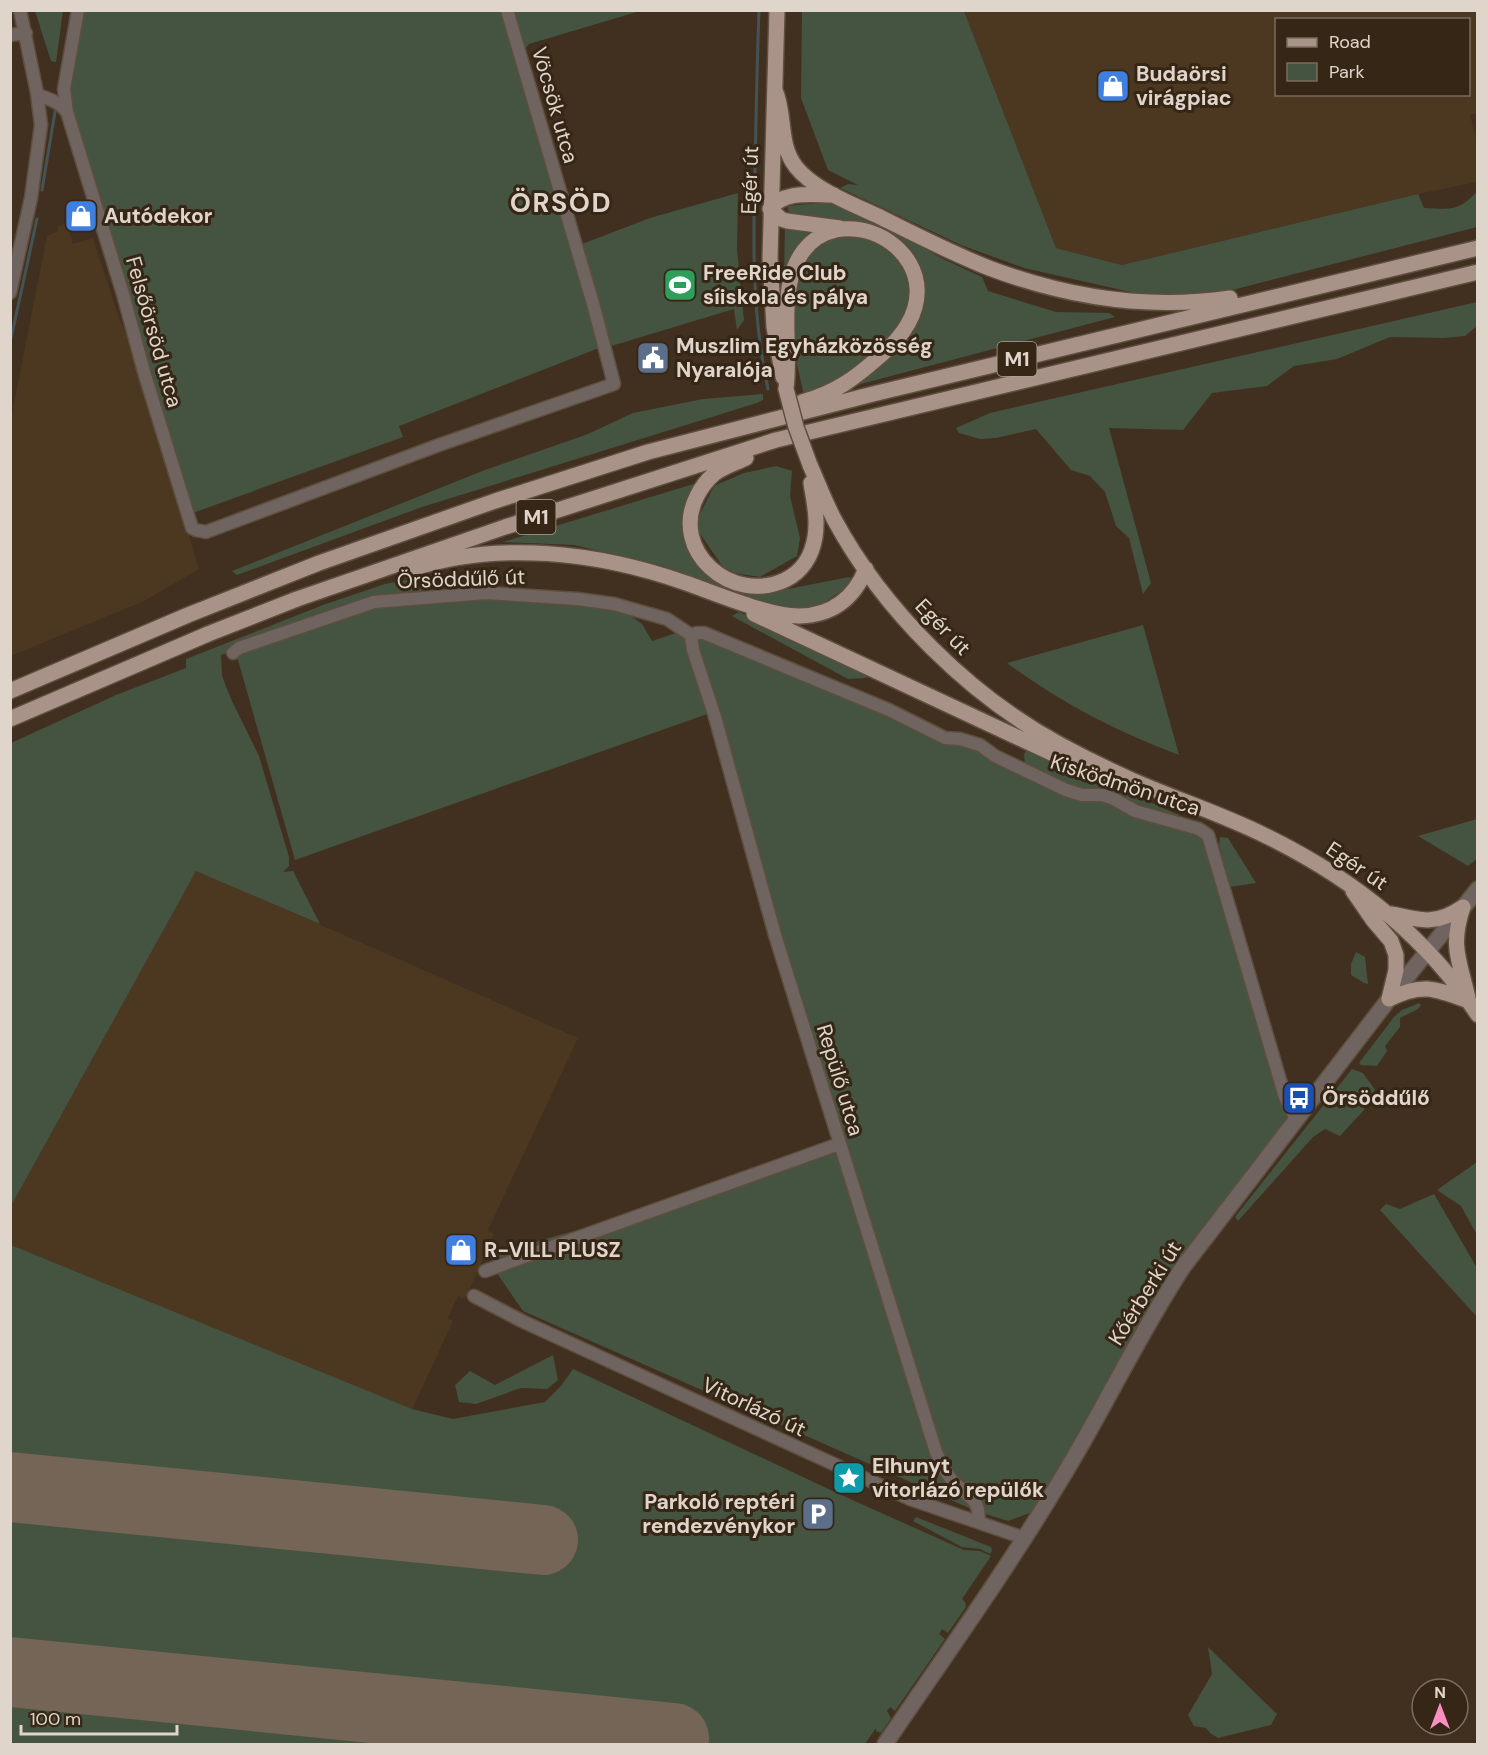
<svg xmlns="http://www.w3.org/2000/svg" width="1488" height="1755" font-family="'DM Sans',sans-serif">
<rect width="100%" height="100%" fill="#41301f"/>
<path fill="#4c3720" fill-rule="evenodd" d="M964 11H1477V113L1470 115 1477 143V182L1418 194 1122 265 1056 248ZM1276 20H1468V94H1276Z
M66 223 73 244 93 238 120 321 133 345 199 569 144 601 11 656V418L47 236 58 231V226Z
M196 870 578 1038 488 1230 494 1234 468 1293 465 1299 458 1296 448 1318 453 1321 412 1410 11 1245V1206Z"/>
<path fill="#445440" d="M35 11H63L56 62 51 61Z
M74 11H640L529 44 517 58 599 348 399 426 403 437 190 514 73 110 61 99Z
M802 11H964L1056 248 1122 265 1418 194 1424 208C1450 209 1459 212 1477 191V227L1209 296 1144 295 1024 268 961 245 840 188 848 184 858 185 828 170 801 98Z
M738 193 737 250 744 320 737 330 734 309 608 347 582 244 650 218Z
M828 202 866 216 943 259 982 277 988 291 1056 312 1109 313 1115 317 857 385C865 372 884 364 895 353 901 346 907 338 912 331 921 316 921 303 922 286 926 221 838 219 793 214L788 211V206Z
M785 226 822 230C802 243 796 251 786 273H784Z
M834 236 871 237 902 262 910 283 908 312 872 357 823 389 804 395 794 352 795 298 804 263 812 250Z
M1477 302V326L1465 336 1444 338 1390 337 1337 359 1294 366 1267 386 1212 393 1183 430 1109 428 1151 583 1143 594 1129 538 1116 526 1105 492 1090 476 1071 470 1036 429 996 438 980 439 959 433 956 428 990 413Z
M763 394V400L757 403 422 507 237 575 232 571 485 470 588 434 633 413 703 399Z
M776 466 792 471 790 496 800 538 797 556 760 577 735 573 723 567 699 532V516L714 486 744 473Z
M700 482 686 515V544L704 573 749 592H773L849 577 852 580 850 585 819 606 787 609 755 601 663 566 574 545 503 542Z
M438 574 424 590 375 597 221 655 222 676 231 699 259 756 289 857V866L283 872 293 871 320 924 196 871 11 1206V743L116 695 186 668V659L323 605 385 584Z
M454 595 620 608 642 624 652 641 679 632 697 633 1093 796 1208 835 1296 1119 1211 1231 1064 1475 1030 1513 1008 1521 976 1511 523 1311 492 1266 497 1252 659 1208 839 1143 710 713 295 860 236 653 378 603Z
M739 612 867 673 866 678 848 679 732 616Z
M1143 625 1179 755C1117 732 1061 703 1007 663Z
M1028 748 1082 779 1131 794 1188 819 1186 822 1107 793 1075 788 1025 764 1024 754Z
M1477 819V859L1468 866 1418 836Z
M1220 837 1228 838 1256 883 1230 887 1219 846Z
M1356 952 1365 957 1368 984 1364 983 1351 975V964Z
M1419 1003 1421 1005 1418 1009 1400 1018V1027L1385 1046 1387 1051 1377 1066 1361 1065 1359 1063 1394 1017 1402 1010Z
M1352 1069 1363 1073 1375 1090 1363 1111 1340 1136 1325 1129 1313 1137 1238 1221 1235 1217Z
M1477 1162V1235L1461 1206 1437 1190Z
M1434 1194 1477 1268V1317L1380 1210 1386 1204 1400 1209Z
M11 1245 412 1409 453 1419 545 1402 561 1386 573 1369 839 1494 964 1550 980 1551 991 1556 962 1599 965 1602 966 1607 948 1633 942 1629 939 1634 945 1639 895 1711 890 1707 887 1711 891 1718 881 1733 876 1731V1728L865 1744H11Z
M553 1355 558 1380 547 1389 521 1388 476 1404 459 1402 455 1385 470 1371 495 1385Z
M916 1517 991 1547 992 1551 990 1554 980 1549 962 1547 913 1521Z
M1208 1647 1277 1714 1271 1725 1218 1738 1210 1733 1206 1728 1194 1726 1188 1715 1212 1674Z"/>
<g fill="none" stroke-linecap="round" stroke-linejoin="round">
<path stroke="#435456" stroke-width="3" d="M759 10C757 64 756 117 755 171 753 244 752 317 768 389
M42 190 56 106
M10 343 37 219"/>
<path stroke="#746556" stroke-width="70" d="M10 1487 543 1540
M10 1672 674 1738"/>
<defs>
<path id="minor" d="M10 35 26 33
M38 95C49 99 60 102 67 112L123 294 144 372 192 528 196 530 206 532 439 445 614 384 594 307 507 10
M67 112 64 89 78 10
M10 293 31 198 41 125 37 93 20 10
M691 635 693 650 715 717 775 935 936 1452C940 1462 945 1472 952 1480 965 1495 982 1500 978 1521
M691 635 697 633H704L889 710 945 738 960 739 980 745 995 756 1066 790 1082 795H1103L1114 799 1135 811 1199 829 1208 835 1285 1097 1296 1119
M233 653 239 648 374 602 486 593 578 599 614 604 667 619 691 635
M485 1271 839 1144
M474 1296 524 1322 910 1499 1024 1538"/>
<path id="tertiary" d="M885 1744C945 1656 1008 1568 1063 1476 1105 1407 1139 1334 1183 1267L1389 999 1478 889"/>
<path id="primary" d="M777 10 770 258 774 327 783 377
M775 90C786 115 778 144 796 167 813 189 852 204 878 216 914 234 951 253 989 268 1066 297 1149 310 1230 298
M770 209 781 219 787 221 840 228
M770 209C784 190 813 195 834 195
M786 389C791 351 781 308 793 271 827 173 989 264 880 356 854 379 835 393 802 402
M746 458C736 463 723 467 714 474 707 480 701 488 697 496 669 551 732 605 785 580 802 572 812 556 815 537 818 519 814 502 811 483
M810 465C818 483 825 502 834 519 883 610 969 695 1059 744 1083 757 1107 769 1132 780 1175 799 1219 813 1262 834 1349 876 1424 933 1478 1015
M408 570C499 540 598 552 686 583 715 593 771 617 800 616 833 615 854 598 866 569
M754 614 1094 773 1114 777
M10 691 188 615 319 563 495 501 648 452 873 394 1478 248
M10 719 208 634 297 599 505 527 776 440 1478 272
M1353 891 1373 920 1391 941 1396 955V970L1389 999
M1463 907C1450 946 1459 959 1468 998
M1392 914C1422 921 1437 925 1463 907
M1389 999C1421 983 1434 988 1466 1000"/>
</defs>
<use href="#minor" stroke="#5e4e3e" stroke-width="15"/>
<use href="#tertiary" stroke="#5e4e3e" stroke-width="18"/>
<use href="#primary" stroke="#5e4e3e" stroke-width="18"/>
<use href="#minor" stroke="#6f645f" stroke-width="12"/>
<use href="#tertiary" stroke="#6f645f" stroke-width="15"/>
<use href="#primary" stroke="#a99388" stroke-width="15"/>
<defs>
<path id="primary-bridge" d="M786 389 796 427 810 465"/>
</defs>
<use href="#primary-bridge" stroke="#5e4e3e" stroke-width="18" stroke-linecap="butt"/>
<use href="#primary-bridge" stroke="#a99388" stroke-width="15"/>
</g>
<defs>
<symbol id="shop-square" viewBox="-11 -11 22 22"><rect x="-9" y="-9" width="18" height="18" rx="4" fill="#3f7fe0" stroke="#362616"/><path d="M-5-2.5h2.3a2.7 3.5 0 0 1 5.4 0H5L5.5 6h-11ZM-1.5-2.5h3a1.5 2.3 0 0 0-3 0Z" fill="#fff"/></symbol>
<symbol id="stadium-square" viewBox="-11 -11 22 22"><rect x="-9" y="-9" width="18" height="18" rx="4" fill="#2e9e5b" stroke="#362616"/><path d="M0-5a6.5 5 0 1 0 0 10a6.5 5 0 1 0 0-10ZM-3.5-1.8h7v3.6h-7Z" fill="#fff"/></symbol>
<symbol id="civic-square" viewBox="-11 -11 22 22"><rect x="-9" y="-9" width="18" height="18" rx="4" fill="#5c6f8a" stroke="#362616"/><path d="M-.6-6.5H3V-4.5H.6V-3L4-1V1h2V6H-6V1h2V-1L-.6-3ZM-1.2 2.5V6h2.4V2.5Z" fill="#fff"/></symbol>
<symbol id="bus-square" viewBox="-11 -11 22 22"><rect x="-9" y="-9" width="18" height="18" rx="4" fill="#1a4fb4" stroke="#362616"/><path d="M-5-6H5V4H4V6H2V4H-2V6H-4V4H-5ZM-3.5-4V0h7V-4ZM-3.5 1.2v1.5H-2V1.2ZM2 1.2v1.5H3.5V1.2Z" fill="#fff"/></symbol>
<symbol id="sight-square" viewBox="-11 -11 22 22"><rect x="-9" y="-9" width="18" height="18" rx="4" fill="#0f9aa8" stroke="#362616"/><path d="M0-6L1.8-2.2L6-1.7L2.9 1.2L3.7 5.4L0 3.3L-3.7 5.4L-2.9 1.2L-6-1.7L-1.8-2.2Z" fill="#fff"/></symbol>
<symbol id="parking-square" viewBox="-11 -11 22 22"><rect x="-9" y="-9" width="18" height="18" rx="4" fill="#5c6f8a" stroke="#362616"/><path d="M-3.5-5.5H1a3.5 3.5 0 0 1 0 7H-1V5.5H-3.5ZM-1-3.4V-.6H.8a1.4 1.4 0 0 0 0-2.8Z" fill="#fff"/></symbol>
</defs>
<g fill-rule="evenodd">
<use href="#shop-square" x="1094" y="67" width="38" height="38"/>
<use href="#shop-square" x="62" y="197" width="38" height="38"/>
<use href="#stadium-square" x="661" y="266" width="38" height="38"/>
<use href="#civic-square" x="634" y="339" width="38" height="38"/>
<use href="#bus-square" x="1280" y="1079" width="38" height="38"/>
<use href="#shop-square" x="442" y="1231" width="38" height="38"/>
<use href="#sight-square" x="830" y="1459" width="38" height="38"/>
<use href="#parking-square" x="799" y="1495" width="38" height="38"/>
</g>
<g text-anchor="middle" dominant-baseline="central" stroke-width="6" stroke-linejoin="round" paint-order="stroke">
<g fill="#362616" stroke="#ada095" stroke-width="1.5">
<rect x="997.5" y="342" width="39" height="34" rx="4.5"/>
<rect x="516.5" y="500" width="39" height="34" rx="4.5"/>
</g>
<g font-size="20" font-weight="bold" fill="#e0d5cb">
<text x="1017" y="359">M1</text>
<text x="536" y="517">M1</text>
</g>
<g font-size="21" font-weight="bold" fill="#e0d5cb" stroke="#362616" text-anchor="start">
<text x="1136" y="74">Budaörsi<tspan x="1136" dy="24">virágpiac</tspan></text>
<text x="104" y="216">Autódekor</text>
<text x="703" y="273">FreeRide Club<tspan x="703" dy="24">síiskola és pálya</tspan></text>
<text x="676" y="346">Muszlim Egyházközösség<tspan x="676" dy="24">Nyaralója</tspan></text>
<text x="1322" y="1098">Örsöddűlő</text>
<text x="484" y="1250">R-VILL PLUSZ</text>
<text x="872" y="1466">Elhunyt<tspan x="872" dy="24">vitorlázó repülők</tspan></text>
<text x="795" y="1502" text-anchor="end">Parkoló reptéri<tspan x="795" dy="24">rendezvénykor</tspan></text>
</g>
<g font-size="21" fill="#e0d5cb" stroke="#362616">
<text transform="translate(555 105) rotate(74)">Vöcsök utca</text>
<text transform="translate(750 180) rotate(-88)">Egér út</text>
<text transform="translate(154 332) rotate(74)">Felsőörsöd utca</text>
<text transform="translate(461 579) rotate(-2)">Örsöddűlő út</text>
<text transform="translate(943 627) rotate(46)">Egér út</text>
<text transform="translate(1125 785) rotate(18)">Kisködmön utca</text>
<text transform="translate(1357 866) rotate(34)">Egér út</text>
<text transform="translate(840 1080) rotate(73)">Repülő utca</text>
<text transform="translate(1145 1293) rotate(-58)">Kőérberki út</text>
<text transform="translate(754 1407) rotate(25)">Vitorlázó út</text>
</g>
<g font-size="27" font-weight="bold" letter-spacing="1.5" fill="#e0d5cb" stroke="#362616">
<text x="561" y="202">ÖRSÖD</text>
</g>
</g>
<rect width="1488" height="1755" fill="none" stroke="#e0d5cb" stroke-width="24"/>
<rect x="1275" y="18" width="195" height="78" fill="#362616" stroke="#7a6c5e" stroke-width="1.5"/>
<rect x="1287" y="38" width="30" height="9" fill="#a99388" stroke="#7a6c5e" stroke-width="1.5"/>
<text x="1329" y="48" font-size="18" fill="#e0d5cb">Road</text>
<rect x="1287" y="63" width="30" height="18" fill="#445440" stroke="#7a6c5e" stroke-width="1.5"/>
<text x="1329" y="78" font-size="18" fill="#e0d5cb">Park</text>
<g transform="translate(1440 1707)"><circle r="28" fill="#362616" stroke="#7a6c5e" stroke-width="1.5"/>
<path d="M0-4.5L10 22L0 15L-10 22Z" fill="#fd8ec0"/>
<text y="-9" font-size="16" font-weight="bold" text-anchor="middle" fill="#e0d5cb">N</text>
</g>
<path d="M21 1725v9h156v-9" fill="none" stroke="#e0d5cb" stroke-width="3"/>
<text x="30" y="1725" font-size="18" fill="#e0d5cb" stroke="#362616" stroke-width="4.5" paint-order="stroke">100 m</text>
</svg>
